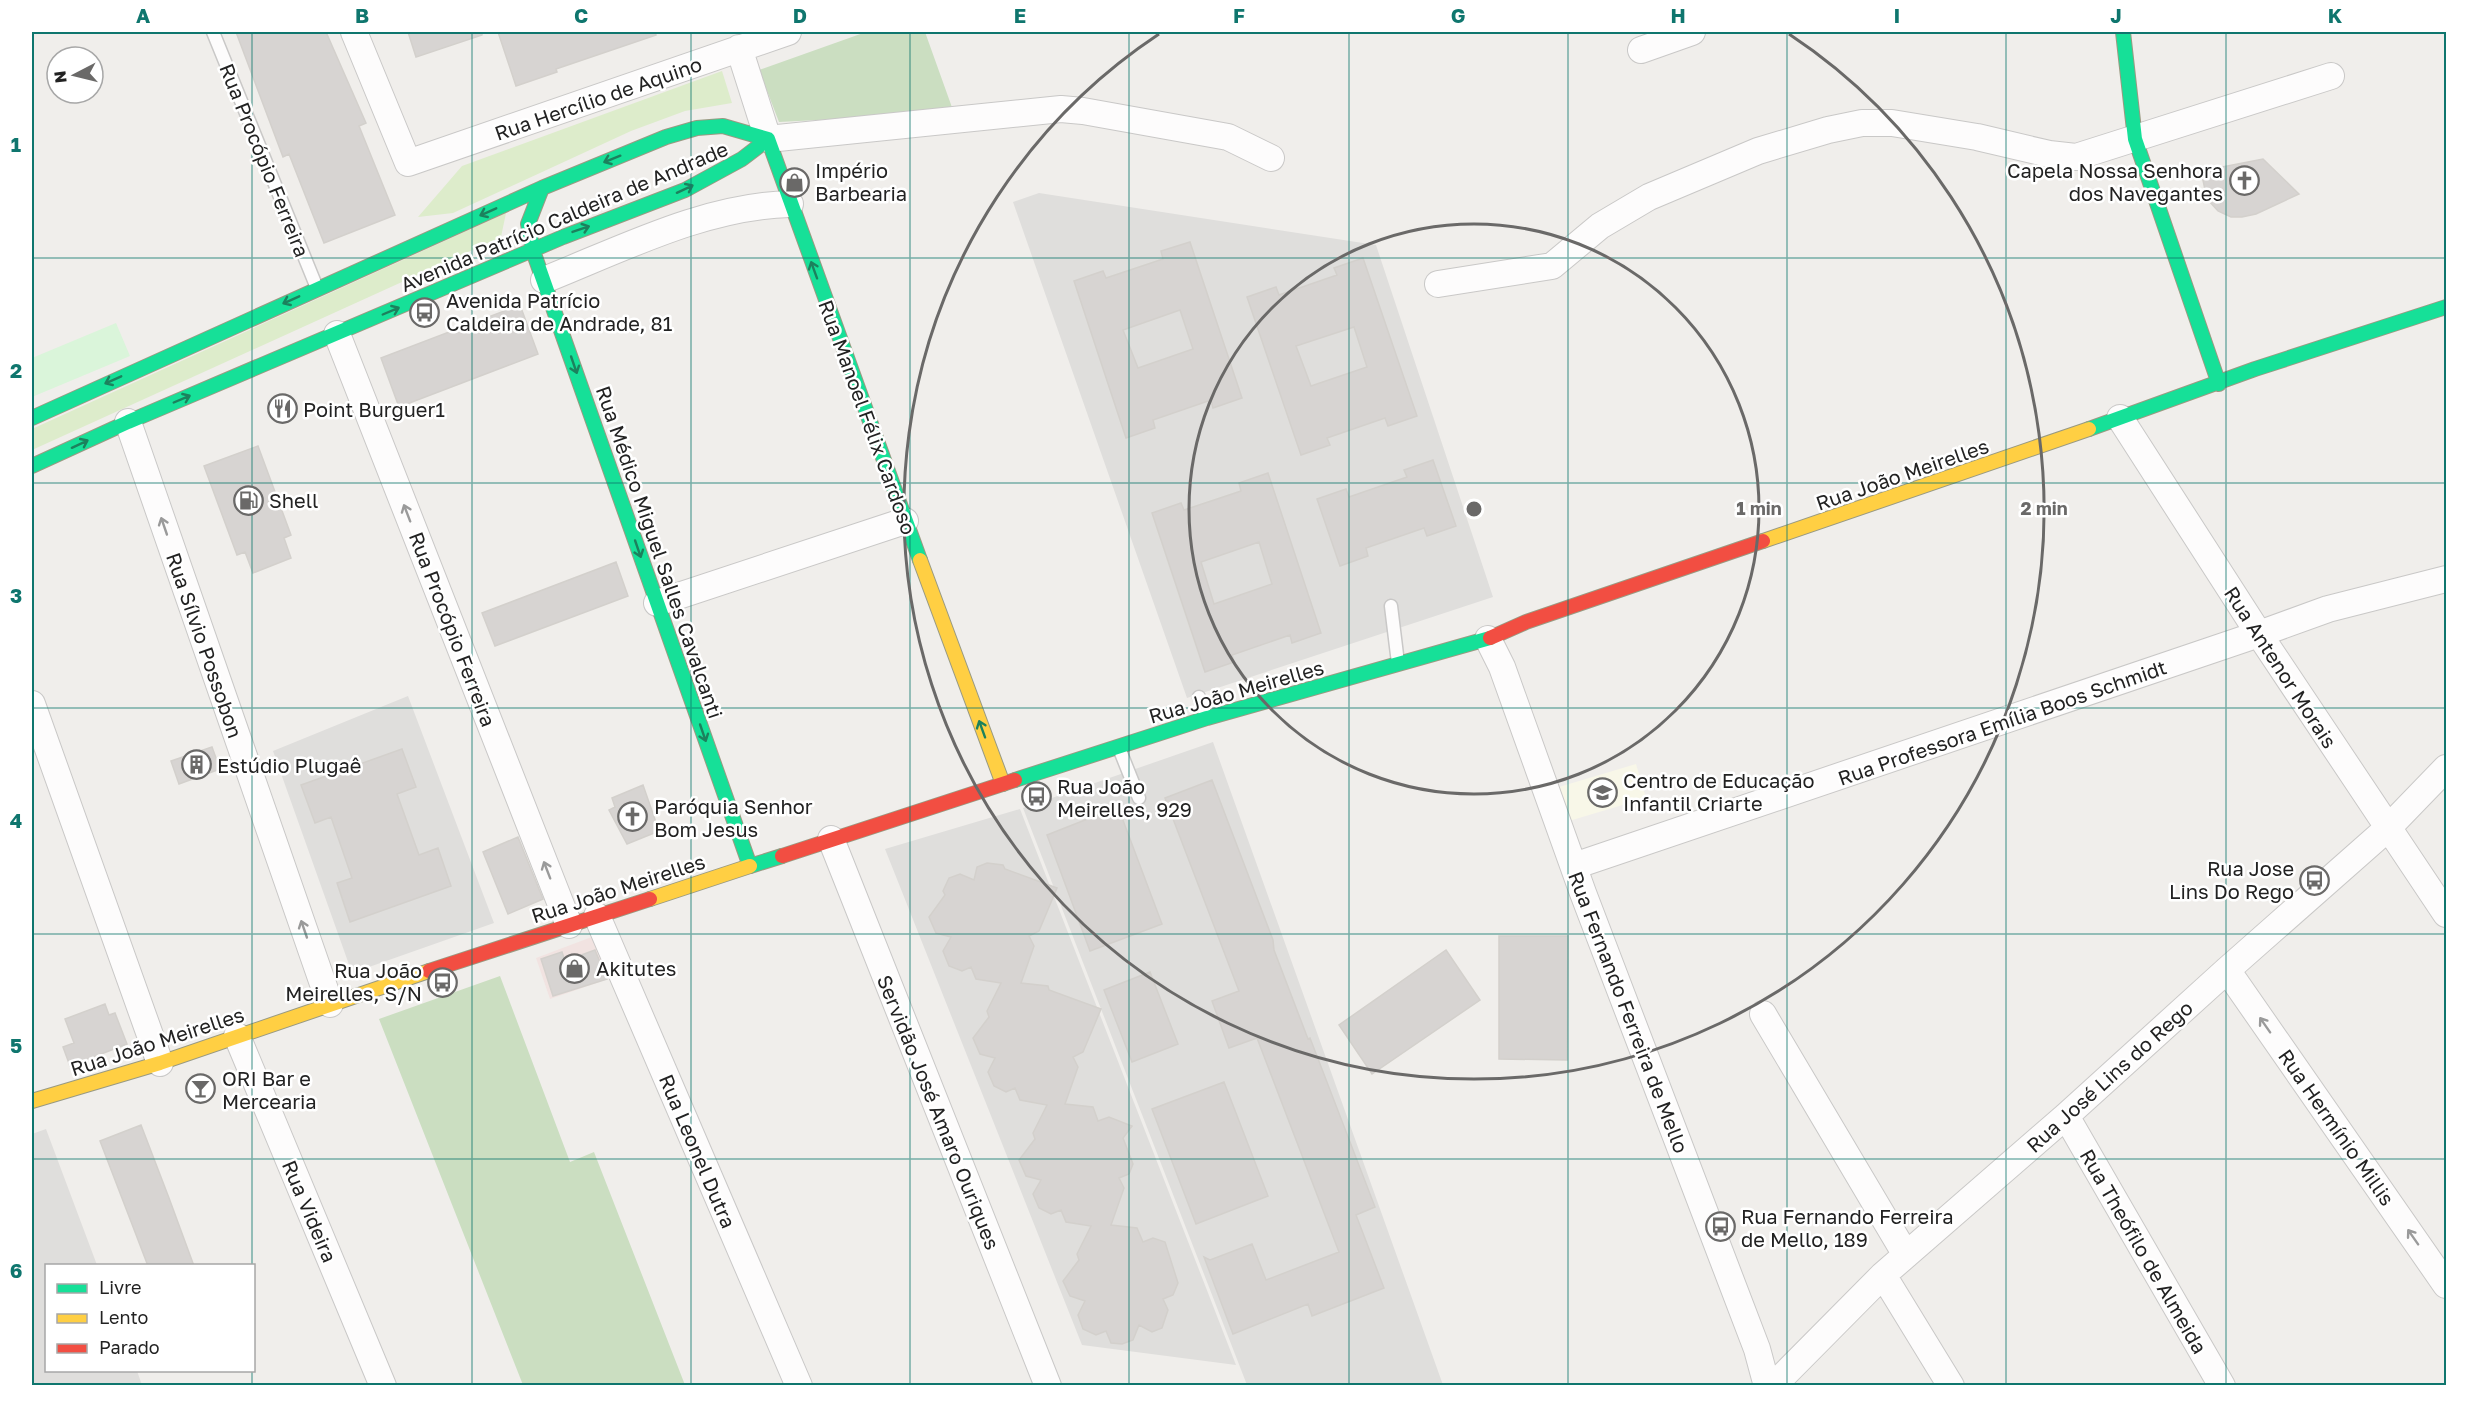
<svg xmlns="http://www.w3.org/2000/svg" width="2478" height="1417" font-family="'Golos Text',sans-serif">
<rect width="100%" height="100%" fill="#f0eeeb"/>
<path fill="#dfdedc" d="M1039 193 1376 245 1493 597 1187 698 1013 202Z
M408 696 494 923 352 973 273 751Z
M1213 742 1443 1385H1247L1023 808Z
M1020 809 1236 1365 1082 1345 885 849Z
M46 1129 97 1265 46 1266V1370L137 1371 142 1385H32V1134Z"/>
<path fill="#f1e3e1" d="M597 935 614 977 550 999 536 958Z"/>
<path fill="#f8f7e8" d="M1636 764 1646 798 1569 821 1559 787Z"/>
<path fill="#ddeccb" d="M722 71 732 103 685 111 631 131 453 213 418 217 462 166Z
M506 213 501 237 32 450V429Z"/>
<path fill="#cbdec1" d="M866 32H925L954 113 779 122 759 70Z
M500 976 570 1162 594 1152 685 1385H523L379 1019Z"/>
<path fill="#daf5da" d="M116 323 130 356 32 397V358Z"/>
<path fill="#d7d4d2" stroke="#d3d0cc" stroke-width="1.5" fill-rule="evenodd" d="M236 32H326L366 123 359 126 395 215 324 243 289 154 283 157Z
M408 32H482V35L416 57Z
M498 32H655L656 35 556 69 557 72 516 86Z
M2263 159 2299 194 2256 214 2242 217H2231L2218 211 2207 199 2201 171Z
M1190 242 1242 398 1213 408 1211 400 1153 420 1155 428 1126 438 1074 281 1103 271 1106 278 1163 259 1161 251ZM1180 310 1193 349 1138 368 1123 330Z
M1363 258 1417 416 1388 426 1385 418 1327 438 1330 445 1301 455 1247 297 1276 287 1279 295 1337 275 1334 268ZM1354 327 1367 367 1311 386 1296 346Z
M520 305 538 354 399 407 381 358Z
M258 446 291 535 284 538 291 558 253 573 245 552 237 555 204 466Z
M1433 460 1456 526 1427 536 1424 528 1366 548 1368 556 1340 566 1317 499 1346 489 1349 497 1407 477 1404 470Z
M1268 473 1321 633 1292 643 1290 635 1232 655 1234 662 1205 672 1152 513 1181 503 1184 510 1241 491 1239 483ZM1259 542 1272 584 1214 604 1201 562Z
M616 562 628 596 495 646 482 613Z
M212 747 220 769 179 784 171 761Z
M402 749 416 787 397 794 419 855 438 848 451 886 350 922 337 883 352 878 331 817 315 823 301 785Z
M1212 780 1273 940 1274 950 1308 1039 1310 1038 1375 1207 1356 1215 1384 1288 1312 1316 1308 1304 1233 1334 1204 1257 1210 1260 1252 1244 1266 1280 1339 1252 1257 1038 1229 1048 1212 1001 1239 991 1165 798Z
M643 785 659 831 627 844 609 810 615 807 612 798Z
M1118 807 1162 924 1090 951 1047 835Z
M518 837 543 899 508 914 483 852Z
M987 863 1003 865 1005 869 1057 888 1039 931 1029 936 1034 946 1021 983 1048 986 1049 990 1101 1009 1083 1052 1073 1057 1078 1067 1065 1104 1093 1107 1098 1121 1109 1117 1132 1126 1123 1138 1133 1164 1129 1174 1119 1178 1124 1188 1111 1225 1137 1228 1143 1242 1153 1238 1165 1242 1178 1283 1173 1295 1163 1299 1168 1310 1162 1328 1152 1332 1139 1325 1133 1340 1122 1344 1111 1343 1106 1331 1096 1335 1083 1329 1078 1315 1085 1301 1070 1296 1063 1281 1079 1260 1077 1254 1091 1226 1066 1222 1061 1210 1051 1214 1039 1208 1033 1194 1041 1180 1026 1176 1019 1160 1035 1139 1033 1133 1047 1105 1020 1100 1015 1088 1006 1092 994 1086 988 1072 995 1058 980 1054 973 1038 989 1017 987 1011 1001 983 976 979 971 967 962 971 949 966 943 951 951 937 936 933 929 917 945 895 943 891 949 878 960 874 974 880 977 867Z
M1499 936H1568L1567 1060 1499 1059Z
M595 950 607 979 553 996 541 959 562 952 565 961Z
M1446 950 1480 1000 1372 1074 1339 1025Z
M1150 972 1178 1044 1132 1062 1104 990Z
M105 1004 109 1015 115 1013 127 1044 70 1066 63 1047 74 1043 65 1019Z
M1224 1082 1268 1196 1196 1224 1152 1109Z
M141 1125 169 1198 194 1266H148L135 1232 100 1141Z"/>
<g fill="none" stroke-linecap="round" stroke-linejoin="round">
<defs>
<path id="lane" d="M213 32 317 288
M1391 606 1398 663
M1199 697 1206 716
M1119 748 1139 798"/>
<path id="street" d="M354 32 408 163 788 32
M739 48 768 139 1061 109 1083 111 1228 137 1271 158
M1641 50 1692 32
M544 280C622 249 705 206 790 204
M1438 284 1552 266 1600 226 1649 197 1758 151 1828 130 1862 123H1892L1977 137 2049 154 2076 157 2331 76
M337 334 569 925
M2120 418 2259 634 2446 914
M128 422 330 1004
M657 603 905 521
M1488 639 1502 667 1583 893 1757 1349 1767 1386
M32 704 160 1063
M831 839 1048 1386
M1574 866 2259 634 2328 609 2446 579
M597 916 799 1386
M2227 970 2446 1285
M1763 1014 1906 1255
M237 1036 383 1386
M2066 1116 2222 1386
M1883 1275 1951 1386
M1773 1386 1883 1275 2066 1116 2227 970 2388 828 2446 768"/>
<path id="fast" d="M2123 32 2135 139 2219 384
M768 139 920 560
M542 188 528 224 533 251 750 866 782 856
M32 418 542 188 666 137 697 128 723 126 768 139
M2089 429 2255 369 2446 307
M32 466 128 422 563 237 685 190 742 159 768 139
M1015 780 1207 718 1490 638"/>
<path id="slow" d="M1763 541 2089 429
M920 560 1003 784
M650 899 750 866
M32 1101 160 1063 429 971"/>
<path id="jam" d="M1490 638 1526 622 1763 541
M782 856 1015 780
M429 971 650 899"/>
</defs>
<use href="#lane" stroke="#c9c8c7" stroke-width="15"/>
<use href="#street" stroke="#c9c8c7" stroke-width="28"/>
<use href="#fast" stroke="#999a82" stroke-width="16"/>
<use href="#slow" stroke="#999a82" stroke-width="16"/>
<use href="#jam" stroke="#999a82" stroke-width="16"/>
<use href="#lane" stroke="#fdfcfc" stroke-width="12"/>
<use href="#street" stroke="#fdfcfc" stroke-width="26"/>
<use href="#fast" stroke="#16e098" stroke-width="14"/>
<use href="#slow" stroke="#ffcf43" stroke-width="14"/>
<use href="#jam" stroke="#f24e42" stroke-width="14"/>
</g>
<defs><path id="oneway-shaft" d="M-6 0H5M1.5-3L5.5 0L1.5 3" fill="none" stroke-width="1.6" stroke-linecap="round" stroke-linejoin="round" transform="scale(1.5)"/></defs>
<g stroke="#1c815d">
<use href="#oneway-shaft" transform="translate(612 159) rotate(158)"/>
<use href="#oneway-shaft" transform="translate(685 189) rotate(-25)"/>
<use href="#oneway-shaft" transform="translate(488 212) rotate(156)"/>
<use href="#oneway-shaft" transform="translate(581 229) rotate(-19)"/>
<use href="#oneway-shaft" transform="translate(814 270) rotate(-110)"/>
<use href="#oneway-shaft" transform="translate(291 300) rotate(156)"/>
<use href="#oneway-shaft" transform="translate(391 311) rotate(-23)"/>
<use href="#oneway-shaft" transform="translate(574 365) rotate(71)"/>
<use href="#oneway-shaft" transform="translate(113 380) rotate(156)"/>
<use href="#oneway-shaft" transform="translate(182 399) rotate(-23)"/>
<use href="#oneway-shaft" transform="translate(80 444) rotate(-25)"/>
<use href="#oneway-shaft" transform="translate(638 549) rotate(71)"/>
<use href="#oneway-shaft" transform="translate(982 729) rotate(-110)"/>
<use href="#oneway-shaft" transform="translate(703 733) rotate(71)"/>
</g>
<g stroke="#9a9a9a">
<use href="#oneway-shaft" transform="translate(407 513) rotate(-111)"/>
<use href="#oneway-shaft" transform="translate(164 526) rotate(-109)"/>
<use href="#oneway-shaft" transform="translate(547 870) rotate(-111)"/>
<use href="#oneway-shaft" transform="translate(304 929) rotate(-109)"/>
<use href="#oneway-shaft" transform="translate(2265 1025) rotate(-125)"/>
<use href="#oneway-shaft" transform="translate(2413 1237) rotate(-125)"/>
</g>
<path fill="none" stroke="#0f766e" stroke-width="1.5" stroke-opacity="0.55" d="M252 32V1266M472 32V1386M691 32V1386M910 32V1386M1129 32V1386M1349 32V1386M1568 32V1386M1787 32V1386M2006 32V1386M2226 32V1386M32 258H2446M32 483H2446M32 708H2446M32 934H2446M32 1159H2446M252 1370V1386"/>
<g fill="none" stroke="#6a6968" stroke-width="3">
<circle cx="1474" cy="509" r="285"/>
<path d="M1789 34A570 570 0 1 1 1159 34"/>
</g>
<defs>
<symbol id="church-ring" viewBox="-11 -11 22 22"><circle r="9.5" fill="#fff" stroke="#6a6968" stroke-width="1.5"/><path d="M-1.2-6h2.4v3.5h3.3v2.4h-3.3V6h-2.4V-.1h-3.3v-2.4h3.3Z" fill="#6a6968"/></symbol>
<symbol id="shop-ring" viewBox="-11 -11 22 22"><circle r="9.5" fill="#fff" stroke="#6a6968" stroke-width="1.5"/><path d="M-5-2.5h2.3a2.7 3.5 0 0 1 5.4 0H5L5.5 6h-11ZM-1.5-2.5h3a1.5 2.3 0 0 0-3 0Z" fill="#6a6968"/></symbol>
<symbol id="bus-ring" viewBox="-11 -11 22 22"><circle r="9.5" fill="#fff" stroke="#6a6968" stroke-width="1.5"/><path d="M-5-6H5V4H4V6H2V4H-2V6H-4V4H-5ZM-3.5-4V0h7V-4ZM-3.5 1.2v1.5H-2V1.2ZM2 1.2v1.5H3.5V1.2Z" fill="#6a6968"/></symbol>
<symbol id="restaurant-ring" viewBox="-11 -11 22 22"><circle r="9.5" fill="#fff" stroke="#6a6968" stroke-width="1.5"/><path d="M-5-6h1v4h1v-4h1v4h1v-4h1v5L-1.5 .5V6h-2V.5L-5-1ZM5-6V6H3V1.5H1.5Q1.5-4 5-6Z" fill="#6a6968"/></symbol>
<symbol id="fuel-ring" viewBox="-11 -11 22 22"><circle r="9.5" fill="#fff" stroke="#6a6968" stroke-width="1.5"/><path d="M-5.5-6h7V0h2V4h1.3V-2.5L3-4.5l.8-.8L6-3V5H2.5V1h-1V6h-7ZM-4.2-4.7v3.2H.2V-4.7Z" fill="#6a6968"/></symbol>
<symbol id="building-ring" viewBox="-11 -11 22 22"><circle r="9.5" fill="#fff" stroke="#6a6968" stroke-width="1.5"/><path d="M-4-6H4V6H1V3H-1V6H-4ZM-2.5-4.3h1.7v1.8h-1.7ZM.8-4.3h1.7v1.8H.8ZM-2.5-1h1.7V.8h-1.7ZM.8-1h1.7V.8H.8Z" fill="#6a6968"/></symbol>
<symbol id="school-ring" viewBox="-11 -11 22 22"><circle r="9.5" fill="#fff" stroke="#6a6968" stroke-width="1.5"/><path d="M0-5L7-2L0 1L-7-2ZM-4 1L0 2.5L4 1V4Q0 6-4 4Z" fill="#6a6968"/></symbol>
<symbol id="bar-ring" viewBox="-11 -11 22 22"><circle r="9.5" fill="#fff" stroke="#6a6968" stroke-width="1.5"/><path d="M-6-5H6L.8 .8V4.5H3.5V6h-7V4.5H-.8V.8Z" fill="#6a6968"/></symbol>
</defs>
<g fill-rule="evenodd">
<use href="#church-ring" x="2228" y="164" width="33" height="33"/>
<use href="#shop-ring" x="778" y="166" width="33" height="33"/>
<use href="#bus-ring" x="408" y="296" width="33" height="33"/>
<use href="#restaurant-ring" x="266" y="392" width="33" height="33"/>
<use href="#fuel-ring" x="232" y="484" width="33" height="33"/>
<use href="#building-ring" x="180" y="748" width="33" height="33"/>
<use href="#school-ring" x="1586" y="776" width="33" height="33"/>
<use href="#bus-ring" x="1020" y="780" width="33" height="33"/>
<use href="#church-ring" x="616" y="800" width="33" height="33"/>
<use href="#bus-ring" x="2298" y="864" width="33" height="33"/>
<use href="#shop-ring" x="558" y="952" width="33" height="33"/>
<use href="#bus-ring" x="426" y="966" width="33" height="33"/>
<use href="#bar-ring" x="184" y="1072" width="33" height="33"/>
<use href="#bus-ring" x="1704" y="1210" width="33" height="33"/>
</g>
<g text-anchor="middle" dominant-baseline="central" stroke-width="5" stroke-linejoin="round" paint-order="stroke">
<g font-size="20" fill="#222" stroke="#fff">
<text transform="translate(598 98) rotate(-19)">Rua Hercílio de Aquino</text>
<text transform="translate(265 160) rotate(68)">Rua Procópio Ferreira</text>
<text transform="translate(564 216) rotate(-23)">Avenida Patrício Caldeira de Andrade</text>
<text transform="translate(868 417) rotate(70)">Rua Manoel Félix Cardoso</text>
<text transform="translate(1902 474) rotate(-19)">Rua João Meirelles</text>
<text transform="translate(660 552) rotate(71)">Rua Médico Miguel Salles Cavalcanti</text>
<text transform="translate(453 629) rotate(69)">Rua Procópio Ferreira</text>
<text transform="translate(205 645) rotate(71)">Rua Sílvio Possobon</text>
<text transform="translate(2281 667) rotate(57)">Rua Antenor Morais</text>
<text transform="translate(1236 691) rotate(-16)">Rua João Meirelles</text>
<text transform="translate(2002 722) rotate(-19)">Rua Professora Emília Boos Schmidt</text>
<text transform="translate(618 888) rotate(-18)">Rua João Meirelles</text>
<text transform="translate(1629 1012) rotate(69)">Rua Fernando Ferreira de Mello</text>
<text transform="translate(157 1041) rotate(-18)">Rua João Meirelles</text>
<text transform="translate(2109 1076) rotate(-42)">Rua José Lins do Rego</text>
<text transform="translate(939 1112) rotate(68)">Servidão José Amaro Ouriques</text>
<text transform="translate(2337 1127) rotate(55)">Rua Hermínio Millis</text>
<text transform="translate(698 1151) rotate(67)">Rua Leonel Dutra</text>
<text transform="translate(310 1211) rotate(67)">Rua Videira</text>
<text transform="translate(2144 1251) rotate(60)">Rua Theófilo de Almeida</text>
</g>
<g font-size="20" fill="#222" stroke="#fff" text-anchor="start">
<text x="815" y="170">Império<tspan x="815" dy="23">Barbearia</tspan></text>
<text x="2223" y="170" text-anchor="end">Capela Nossa Senhora<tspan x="2223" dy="23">dos Navegantes</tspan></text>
<text x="446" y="300">Avenida Patrício<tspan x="446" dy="23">Caldeira de Andrade, 81</tspan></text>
<text x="303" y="409">Point Burguer1</text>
<text x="269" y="500">Shell</text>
<text x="217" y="765">Estúdio Plugaê</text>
<text x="1623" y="780">Centro de Educação<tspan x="1623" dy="23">Infantil Criarte</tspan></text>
<text x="1057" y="786">Rua João<tspan x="1057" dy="23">Meirelles, 929</tspan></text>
<text x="654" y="806">Paróquia Senhor<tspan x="654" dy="23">Bom Jesus</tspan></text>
<text x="2294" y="868" text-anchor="end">Rua Jose<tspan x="2294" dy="23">Lins Do Rego</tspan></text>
<text x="596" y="968">Akitutes</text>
<text x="422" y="970" text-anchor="end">Rua João<tspan x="422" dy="23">Meirelles, S/N</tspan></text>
<text x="222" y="1078">ORI Bar e<tspan x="222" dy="23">Mercearia</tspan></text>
<text x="1741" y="1216">Rua Fernando Ferreira<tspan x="1741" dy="23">de Mello, 189</tspan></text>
</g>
</g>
<circle cx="1474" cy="509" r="9" fill="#6a6968" stroke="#fff" stroke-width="3"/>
<g font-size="18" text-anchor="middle" font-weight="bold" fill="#6a6968" stroke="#fff" stroke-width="5" stroke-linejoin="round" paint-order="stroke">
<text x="1759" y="515">1 min</text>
<text x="2044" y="515">2 min</text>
</g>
<rect width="2478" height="1417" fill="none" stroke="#ffffff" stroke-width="66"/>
<rect x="45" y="1264" width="210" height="108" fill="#ffffff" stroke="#a7a7a7" stroke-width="1.5"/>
<rect x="57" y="1284" width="30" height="9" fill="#16e098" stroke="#a7a7a7" stroke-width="1.5"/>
<text x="99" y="1294" font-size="18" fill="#222222">Livre</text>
<rect x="57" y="1314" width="30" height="9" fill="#ffcf43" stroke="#a7a7a7" stroke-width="1.5"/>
<text x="99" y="1324" font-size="18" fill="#222222">Lento</text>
<rect x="57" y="1344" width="30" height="9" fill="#f24e42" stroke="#a7a7a7" stroke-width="1.5"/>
<text x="99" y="1354" font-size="18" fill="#222222">Parado</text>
<g transform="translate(75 75) rotate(263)"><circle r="28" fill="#ffffff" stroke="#a7a7a7" stroke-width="1.5"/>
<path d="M0-4.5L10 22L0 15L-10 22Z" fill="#6a6968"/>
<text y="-9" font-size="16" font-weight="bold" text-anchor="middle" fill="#222222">N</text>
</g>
<rect x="33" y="33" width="2412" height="1351" fill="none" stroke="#0f766e" stroke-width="2"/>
<g font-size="20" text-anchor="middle" font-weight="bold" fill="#0f766e">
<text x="143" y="23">A</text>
<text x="362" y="23">B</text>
<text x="581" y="23">C</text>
<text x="800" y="23">D</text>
<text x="1020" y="23">E</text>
<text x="1239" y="23">F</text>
<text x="1458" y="23">G</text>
<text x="1678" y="23">H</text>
<text x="1897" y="23">I</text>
<text x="2116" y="23">J</text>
<text x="2335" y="23">K</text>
<text x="16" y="152">1</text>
<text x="16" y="378">2</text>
<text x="16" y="603">3</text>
<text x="16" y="828">4</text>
<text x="16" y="1053">5</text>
<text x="16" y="1278">6</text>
</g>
</svg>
